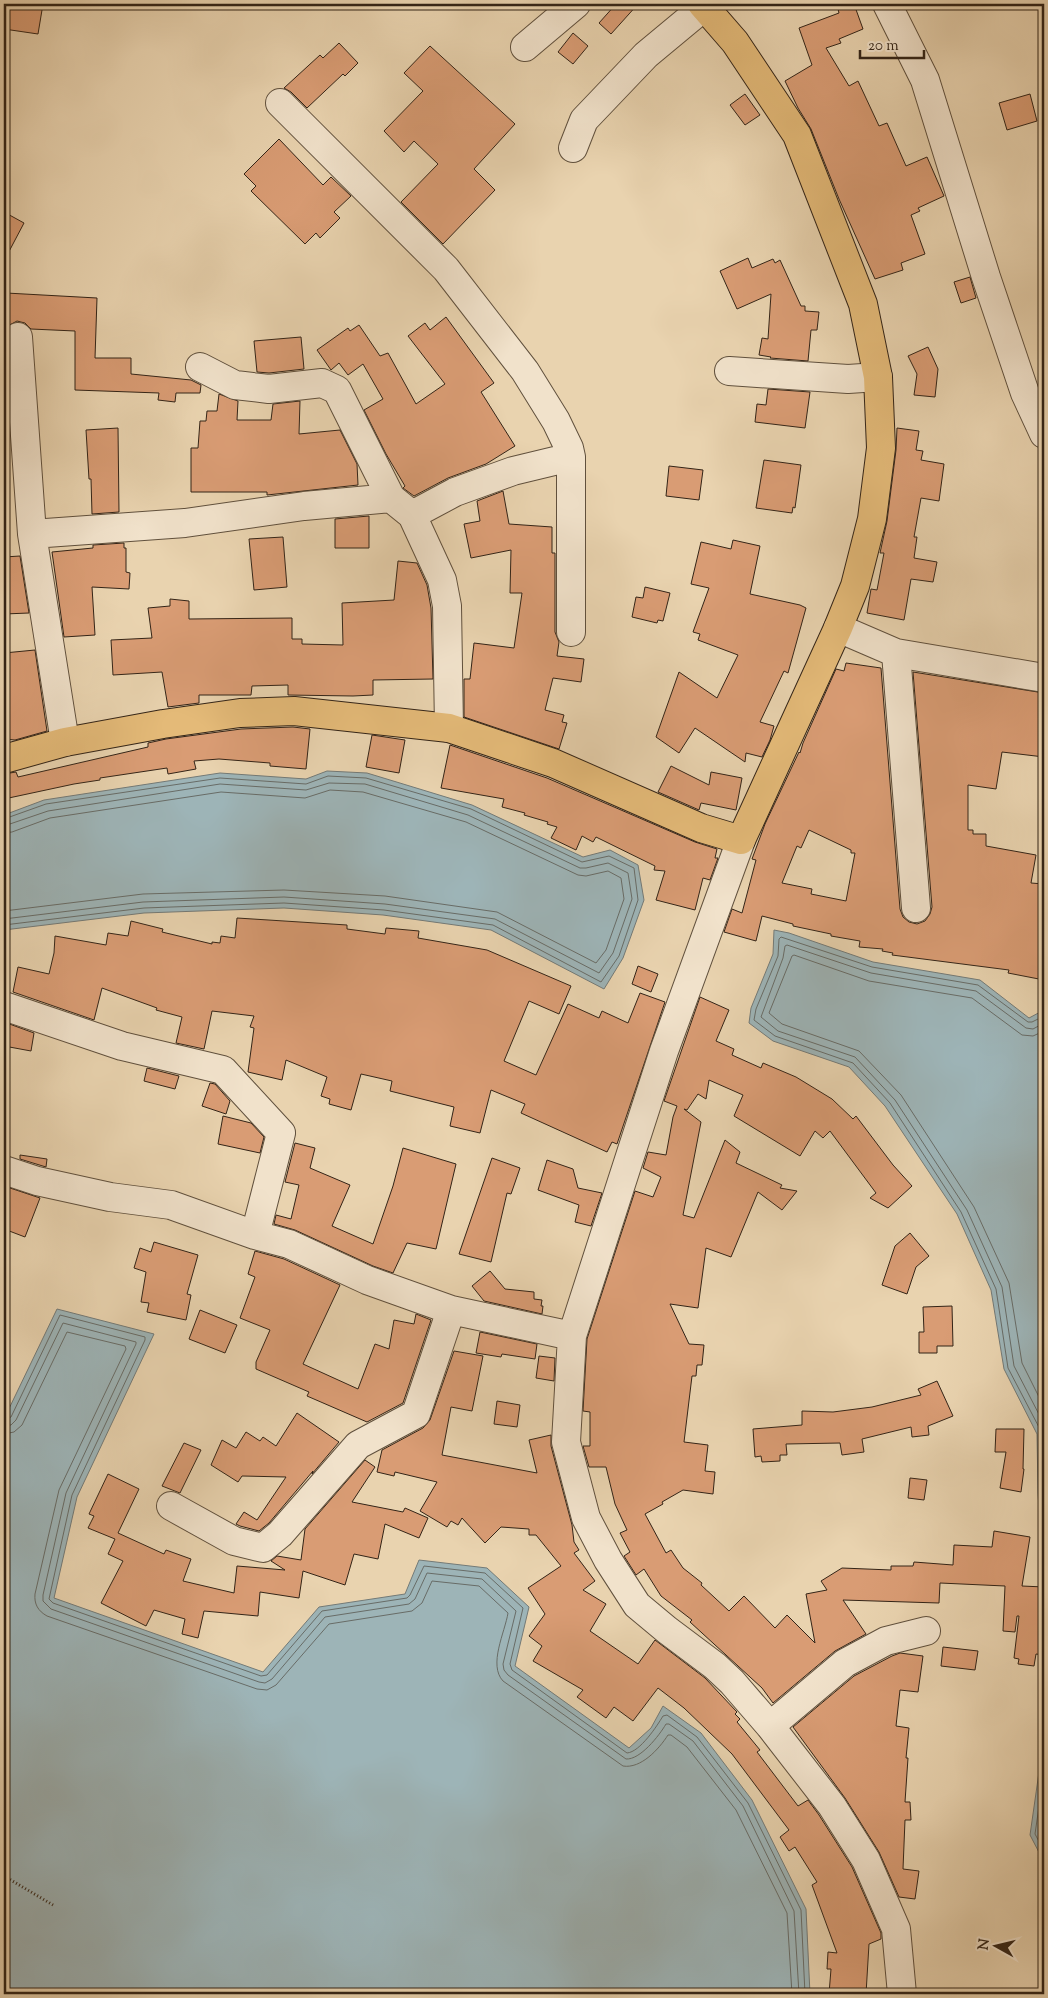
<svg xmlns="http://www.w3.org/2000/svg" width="1048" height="1998" font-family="'Sorts Mill Goudy',serif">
<rect width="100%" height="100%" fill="#e9d3af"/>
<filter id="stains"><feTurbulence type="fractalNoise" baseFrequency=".004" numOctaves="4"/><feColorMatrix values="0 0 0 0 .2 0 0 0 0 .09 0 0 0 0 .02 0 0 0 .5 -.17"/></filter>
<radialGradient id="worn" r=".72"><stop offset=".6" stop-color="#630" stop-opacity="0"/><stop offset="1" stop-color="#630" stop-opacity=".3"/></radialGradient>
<path fill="#9db4b7" stroke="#737a77" d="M327 771 367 773 472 805 583 857 610 850 638 865 644 900 623 958 604 989 491 930 383 915 284 908 144 913 4 930V815L44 800 220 773 306 779Z
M774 930 789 933 873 962 980 980 1029 1018 1044 1010V1567L1042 1556 1038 1493 1037 1434 1004 1369 991 1290 957 1214 885 1106 849 1067 773 1041 749 1023 751 1008 773 954Z
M57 1309 154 1334 77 1497 54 1598 263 1672 319 1607 405 1594 419 1560 487 1568 529 1607 515 1666 629 1748 651 1728 663 1706 701 1733 752 1800 806 1909 810 1994H4V1419Z
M1044 1737V1862L1030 1835Z"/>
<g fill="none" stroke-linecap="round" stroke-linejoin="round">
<path stroke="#686c67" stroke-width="1" d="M4 819 46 804 220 778 306 784 328 776 366 778 471 809 582 862 609 856 634 868 638 900 619 956 601 982 493 925 384 910 284 903 144 908 4 925
M4 826 48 811 220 784 306 790 329 783 365 784 468 815 580 868H586L608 863 628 873 632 899 613 953 599 973 495 919 385 904 284 897 143 902 4 919
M4 833 12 832 50 818 221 792 305 798 330 790 363 792 466 822 578 875 586 876 608 871 621 878 624 899 606 950 596 963 497 912 385 896 284 890 143 894 4 911
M1044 1016 1032 1022H1028L978 985 872 967 781 937 779 939 778 956 756 1009 754 1020 775 1036 853 1063 890 1103 961 1212 996 1289 1008 1368 1042 1433 1044 1517
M1044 1023 1033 1029 1026 1028 976 991 871 973 787 945 785 946 783 958 761 1017 778 1031 855 1057 895 1100 967 1210 1002 1287 1014 1366 1044 1424
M1044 1031 1033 1036 1022 1035 972 998 869 981 794 955 792 956 769 1013 782 1024 859 1051 901 1095 974 1207 1009 1283 1022 1363 1044 1407
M4 1420 11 1417 60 1315 145 1337V1340L72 1495 49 1599 53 1603 261 1676 267 1675 322 1611 407 1598 410 1595 424 1566 485 1573 523 1608 510 1664 512 1670 627 1753C640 1752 657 1726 663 1716L667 1715 697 1737 748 1803 801 1910 805 1994
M4 1426 11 1425 16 1420 63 1323 136 1342V1344L66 1493 43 1595V1601L51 1609 259 1682 265 1683 272 1679 325 1617 409 1604 415 1599 427 1573 482 1579 516 1611 503 1664 504 1670 508 1675 626 1759C640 1760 659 1736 666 1724H669L693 1741 743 1806 794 1911 799 1994
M4 1434 14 1432 22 1425 67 1332 125 1346 126 1349 59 1490 35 1594C34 1604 38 1611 47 1616L257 1689 267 1690 276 1685 329 1624 412 1611 422 1603 432 1581 479 1586 508 1613C505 1632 488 1665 503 1681L623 1766C641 1769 659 1749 668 1735H671L687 1747 736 1810 787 1913 792 1994
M1044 1772 1035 1834 1044 1851"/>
</g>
<path fill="#d99c74" stroke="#332417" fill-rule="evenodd" d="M8 4H43L38 34 4 29V11Z
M616 4H638L611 34 599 23Z
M850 4H854L863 29 839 39 841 43 826 48 849 86 858 81 879 126 887 123 906 166 927 157 944 196 918 208 920 211 911 215 925 254 901 263 903 270 875 279 839 199 811 129 798 108 785 81 812 65 799 28 839 13 838 9Z
M573 33 588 46 573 64 558 52Z
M339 43 358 63 345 76 343 74 307 108 291 92 284 88 320 55 323 58Z
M430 46 515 124 474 169 495 190 443 244 401 202 438 164 414 141 404 152 384 131 423 91 404 73Z
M745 94 760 115 745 125 730 105Z
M1030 94 1037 121 1007 130 999 103Z
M279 139 323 185 331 177 351 196 334 212 340 218 320 238 316 233 305 244 251 191 256 186 244 174Z
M4 212 24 223 4 261Z
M748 258 752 268 773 259 775 263 780 260 801 306H805V311L819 312 817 330H811L808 361 770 358 771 357 759 355 762 338 768 339 771 294 737 309 720 271Z
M970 277 976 298 961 303 954 282Z
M6 293 97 298 95 358H131V374L191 380 201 385 200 393H176L175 402 158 400 159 393 75 390V331L31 329 25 323 17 321 4 328Z
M446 317 494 383 481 392 515 446 486 464 448 478 414 496 403 488 405 486 386 454 364 410 383 399 363 364 348 375 339 363 331 370 317 350 348 328 350 331 359 325 380 356 388 353 416 404 445 384 408 336 425 323 430 330Z
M301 337 304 369 269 373 257 372 254 341Z
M928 347 938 369 935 397 914 395 917 374 908 356Z
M768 389 810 392 805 428 755 422 757 404 766 405Z
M219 394 238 401 237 420H271L273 404 300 401 299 434 340 430 357 464 358 485 267 495V492H191V448H198L200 421H206L207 411H217Z
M118 428 119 512 92 514 91 479H89L86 430Z
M897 428 919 431 916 450 923 451 921 460 944 464 939 501 921 498 914 537H917L914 558 937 562 933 582 911 579 904 620 867 613 871 589 877 590 884 553H880L887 521 896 450Z
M764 460 801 465 795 508 793 507 792 513 756 508Z
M669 466 703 470 699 500 666 496Z
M503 491 509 524 552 527V553H555V632L559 642 557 656 584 659 581 682 553 678 545 710 564 715 562 722 567 723 559 749 464 717V679H470L474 643 514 648 522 593H510L511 550 471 558 464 524 480 521 477 501Z
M369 516V548H335V519Z
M283 537 287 587 254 590 249 539Z
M733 540 760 546 750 594 800 605 806 608 788 673 784 671 760 722 774 726 770 740 762 757 746 753 745 762 695 728 679 753 656 737 679 672 717 698 738 655 698 640 700 634 693 632 709 588 691 584 701 542 731 549Z
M124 543V548H126V572L130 573 129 589 92 587 95 635 64 637 52 552 93 548V545Z
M20 556 29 613 4 614V557Z
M398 561 417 563 427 585 431 608 433 679 373 680V695L353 696 288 695V685L252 686 251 695H199V703L168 707 162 672 113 675 111 640 152 638 148 608 170 606V599L189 601V619L292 618V639H302V644L343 645 342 603 394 600Z
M645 587 670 593 663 621 658 620 657 623 632 617 636 597 643 598Z
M35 650 47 731 15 740 4 739V653Z
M846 663 881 668 900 909 903 917 909 922 917 924 925 921 930 914 932 907 913 672 1044 693V757L1002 752 996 789 968 785V830H973V834H986V846L1036 855 1031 883 1044 884V980L1008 973 1009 970 892 955 893 953 882 951 883 949 859 947 860 941 831 936V934L793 926V924L762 916 756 941 724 932 732 909 742 913 756 860 752 859 765 824 799 752 800 753 803 743 836 669 844 671ZM809 830 851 850V853H855L846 901 811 894 812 889 782 883 797 846 801 848Z
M293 727 310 729 306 769 270 766V763L219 759 194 761 196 769 168 774 167 768 100 778V780L74 784 4 799V774L16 772 18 777 148 747V743L166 739 241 729Z
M372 735 405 740 399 773 366 767Z
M450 745 547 778 695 842 717 849 715 858H718L710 880 703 878 695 910 656 900 665 871 654 870 655 866 596 837 593 842 582 836 576 850 551 838 557 827 547 824 548 822 524 815 525 813 502 807 504 799 441 788Z
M671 766 709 785 711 772 742 778 736 810 701 803 699 810 658 792Z
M237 918 347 925V929L385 934 386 928 419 931 418 938 487 950 571 986 559 1014 529 1001 504 1061 536 1075 568 1004 599 1018 602 1011 628 1023 640 993 665 1002 617 1144 612 1142 607 1152 521 1113 525 1104 491 1090 480 1133 450 1126 454 1107 390 1091 392 1081 361 1074 351 1110 329 1104 330 1099 321 1096 327 1077 286 1060 282 1080 248 1072 254 1028 250 1027 254 1016 212 1011 204 1049 176 1043 182 1017 156 1010 157 1008 102 988 94 1020 13 992 18 967 49 974 54 953 55 936 106 945 108 933 128 936 131 921 163 929 162 932 212 944V942L220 943 221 936 235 938Z
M638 966 658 974 651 992 632 984Z
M700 997 729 1010 716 1041 734 1049 732 1055 761 1068 763 1063 796 1077 832 1099 853 1119 856 1116 893 1165 912 1186 888 1208 870 1198 876 1193 830 1131 823 1138 815 1131 800 1156 734 1116 743 1095 709 1080 706 1099 698 1094 687 1110 684 1109 701 1122 683 1215 694 1218 725 1140 740 1152 736 1163 782 1185 780 1188 797 1191 782 1210 758 1192 731 1257 706 1248 698 1308 670 1304 689 1344 704 1345 702 1365H697L696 1376H692L684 1442 708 1445 705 1471 715 1472 713 1494 683 1490 662 1502 663 1504 645 1514 666 1553 671 1550 683 1568 702 1583 701 1585 729 1611 744 1596 775 1628 787 1615 815 1643 806 1594 827 1590 821 1581 842 1568 891 1570V1566H913L914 1562 953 1565 954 1545 992 1547 994 1531 1030 1537 1022 1586 1044 1587V1655L1036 1654 1034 1666 1018 1664 1019 1659 1014 1658 1019 1616H1017L1015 1632 1003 1631 1005 1586 940 1583 939 1603 843 1600 866 1634 835 1651 773 1703 762 1688 690 1622 692 1620 661 1596 644 1569 636 1575 624 1556 630 1552 620 1533 627 1530 615 1504 606 1467H589L583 1446H590V1412L583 1411 587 1339 635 1191 653 1197 661 1177 643 1168 648 1152 666 1155 673 1117 677 1106 664 1101Z
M4 1022 34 1033 31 1051 4 1046Z
M147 1068 179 1076 175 1089 144 1081Z
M210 1083 215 1084 230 1101 226 1114 202 1106Z
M223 1116 251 1123 264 1137 260 1153 218 1144Z
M295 1143 315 1148 310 1168 350 1185 332 1226 373 1244 393 1186 403 1148 456 1164 436 1249 407 1243 393 1273 373 1266 295 1230 274 1224 276 1215 291 1219 299 1185 285 1182Z
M20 1155 47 1159 46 1167 20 1159Z
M492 1158 520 1168 511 1194 507 1193 491 1262 459 1254Z
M547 1160 573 1169 578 1188 602 1193 591 1226 575 1222 579 1205 538 1190Z
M4 1186 40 1198 25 1237 4 1229Z
M910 1233 929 1256 916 1267 907 1294 882 1285 895 1246Z
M154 1242 198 1255 187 1294 191 1295 186 1320 147 1312 149 1303 141 1302 146 1272 134 1268 140 1248 151 1252Z
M255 1251 284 1259 340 1285 303 1364 358 1389 375 1344 389 1349 394 1320 414 1324 416 1314 431 1320 403 1403 367 1422 307 1396 309 1392 256 1369V1362L270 1330 240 1318 255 1277 248 1274Z
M490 1271 505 1289 534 1292V1299L542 1300 541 1306H543L542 1314 484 1301 472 1286Z
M952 1306 953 1346H937V1353H919V1332H924L923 1307Z
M200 1310 237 1325 225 1353 189 1339Z
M480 1332 537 1344 535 1359 502 1354 501 1357 476 1353Z
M454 1351 483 1356 472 1411 451 1407 442 1455 537 1473 529 1440 551 1435V1446L572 1525 574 1542 579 1550 574 1553 595 1581 583 1590 606 1604 590 1631 638 1664 655 1640 705 1678 737 1712 735 1714 740 1719 737 1722 760 1750 757 1752 798 1806 808 1800 819 1815 852 1867 881 1933V1939L869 1944 866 1994H829L831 1969H827L828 1952 837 1953 812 1885 817 1882 795 1847 789 1851 780 1837 789 1830 732 1754 684 1708 658 1688 633 1721 614 1707 606 1718 577 1697 583 1690 533 1661 542 1646 529 1636 545 1614 528 1588 561 1566 536 1535H529V1529L501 1527 485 1543 462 1518 458 1525 451 1521 447 1527 420 1511 437 1482 395 1472 394 1476 377 1472 382 1450 423 1428 430 1420Z
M539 1356 555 1358 554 1381 536 1378Z
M937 1381 953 1416 928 1426 929 1435 912 1437 911 1427 862 1439 864 1452 842 1455 840 1443 786 1444 787 1455H780V1461L762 1462 761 1456 755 1457 753 1429 802 1425V1411L833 1412 872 1407 921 1395 918 1389Z
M497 1401 520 1405 517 1427 494 1424Z
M297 1413 339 1442 312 1474 313 1471 269 1523 259 1531 240 1526 236 1524 244 1512 257 1520 286 1477 242 1476 238 1482 211 1465 222 1440 236 1448 246 1432 260 1441 263 1437 276 1446Z
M996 1429H1024L1023 1469H1024L1021 1492 1000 1488 1006 1452H995Z
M184 1443 201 1450 180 1493 162 1486Z
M365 1460 375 1467 352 1502 403 1512 405 1508 428 1518 419 1538 385 1524 378 1559 354 1554 345 1585 303 1571 299 1598 260 1592 258 1616 204 1611 198 1638 182 1634 185 1619 154 1610 146 1626 101 1603 123 1561 108 1554 115 1539 88 1528 94 1516 89 1514 108 1474 139 1489 118 1533 164 1554 166 1550 191 1559 183 1581 234 1593 237 1566 285 1570 271 1561 277 1556 301 1560 305 1529Z
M910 1478 927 1480 924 1500 908 1498Z
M943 1647 978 1651 975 1670 941 1666Z
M900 1653 923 1656 918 1692 900 1690 896 1726 909 1728 906 1758H908L905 1802H910L911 1820H905L903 1869 919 1871 915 1899 899 1897 879 1852 845 1798 793 1727 854 1676 892 1656Z"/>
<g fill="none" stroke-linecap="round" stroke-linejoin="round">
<defs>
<path id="minor" d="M887 4 925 80 986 277 1025 393 1044 434
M525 47 576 4
M280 103 446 269 525 371 556 421 569 448 571 457V632
M573 148 584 120 646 55 705 6
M18 337 32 534 65 742
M200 367 235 385 269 389 322 383 337 390 391 498 412 515 442 580 447 606 449 728
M729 371 848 379 878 377
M412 515 455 492 513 471 571 457
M32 534 185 523 304 506 391 498
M838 628 896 653 1044 678
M896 653 916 908
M741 840 664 1051 572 1336 566 1442 586 1518 608 1560 637 1605 667 1630 715 1666 732 1682 770 1726 832 1806 866 1860 896 1929 902 1994
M4 1006 122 1046 223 1070 281 1133 255 1235
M4 1170 37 1181 110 1197 171 1205 255 1235 289 1244 367 1280 451 1310 572 1336
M171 1506 234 1541 263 1548 280 1534 358 1445 416 1414 451 1310
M770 1726 845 1663 886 1641 926 1631"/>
<path id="major" d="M4 759 65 742 163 724 240 713 294 711 367 719 449 728 553 763 701 828 741 840 838 628 855 586 872 519 881 448 878 377 863 304 797 135 735 42 702 4"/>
</defs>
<use href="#minor" stroke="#60503d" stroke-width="30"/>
<use href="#major" stroke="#332417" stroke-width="30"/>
<path stroke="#332417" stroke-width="3" stroke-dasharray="1 2.5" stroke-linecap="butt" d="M4 1876 53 1905"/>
<use href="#minor" stroke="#f1e2cb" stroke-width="28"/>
<use href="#major" stroke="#e4ba78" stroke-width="28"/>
</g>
<rect width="1048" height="1998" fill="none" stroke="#e9d3af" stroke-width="20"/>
<rect x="5" y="5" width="1038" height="1988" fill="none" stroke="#332417" stroke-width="2.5"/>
<rect x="10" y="10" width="1028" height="1978" fill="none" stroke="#332417"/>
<g transform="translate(996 1946) rotate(278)" stroke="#f1e2cb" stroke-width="4" paint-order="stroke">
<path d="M0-4L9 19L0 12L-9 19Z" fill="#332417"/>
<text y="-8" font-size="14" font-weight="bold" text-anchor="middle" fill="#332417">N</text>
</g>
<path d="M860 50v8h64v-8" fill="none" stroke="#332417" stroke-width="2.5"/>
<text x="868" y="50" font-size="15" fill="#332417" stroke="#f1e2cb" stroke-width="4" paint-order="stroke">20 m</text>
<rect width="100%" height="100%" filter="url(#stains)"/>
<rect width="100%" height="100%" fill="url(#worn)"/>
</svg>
